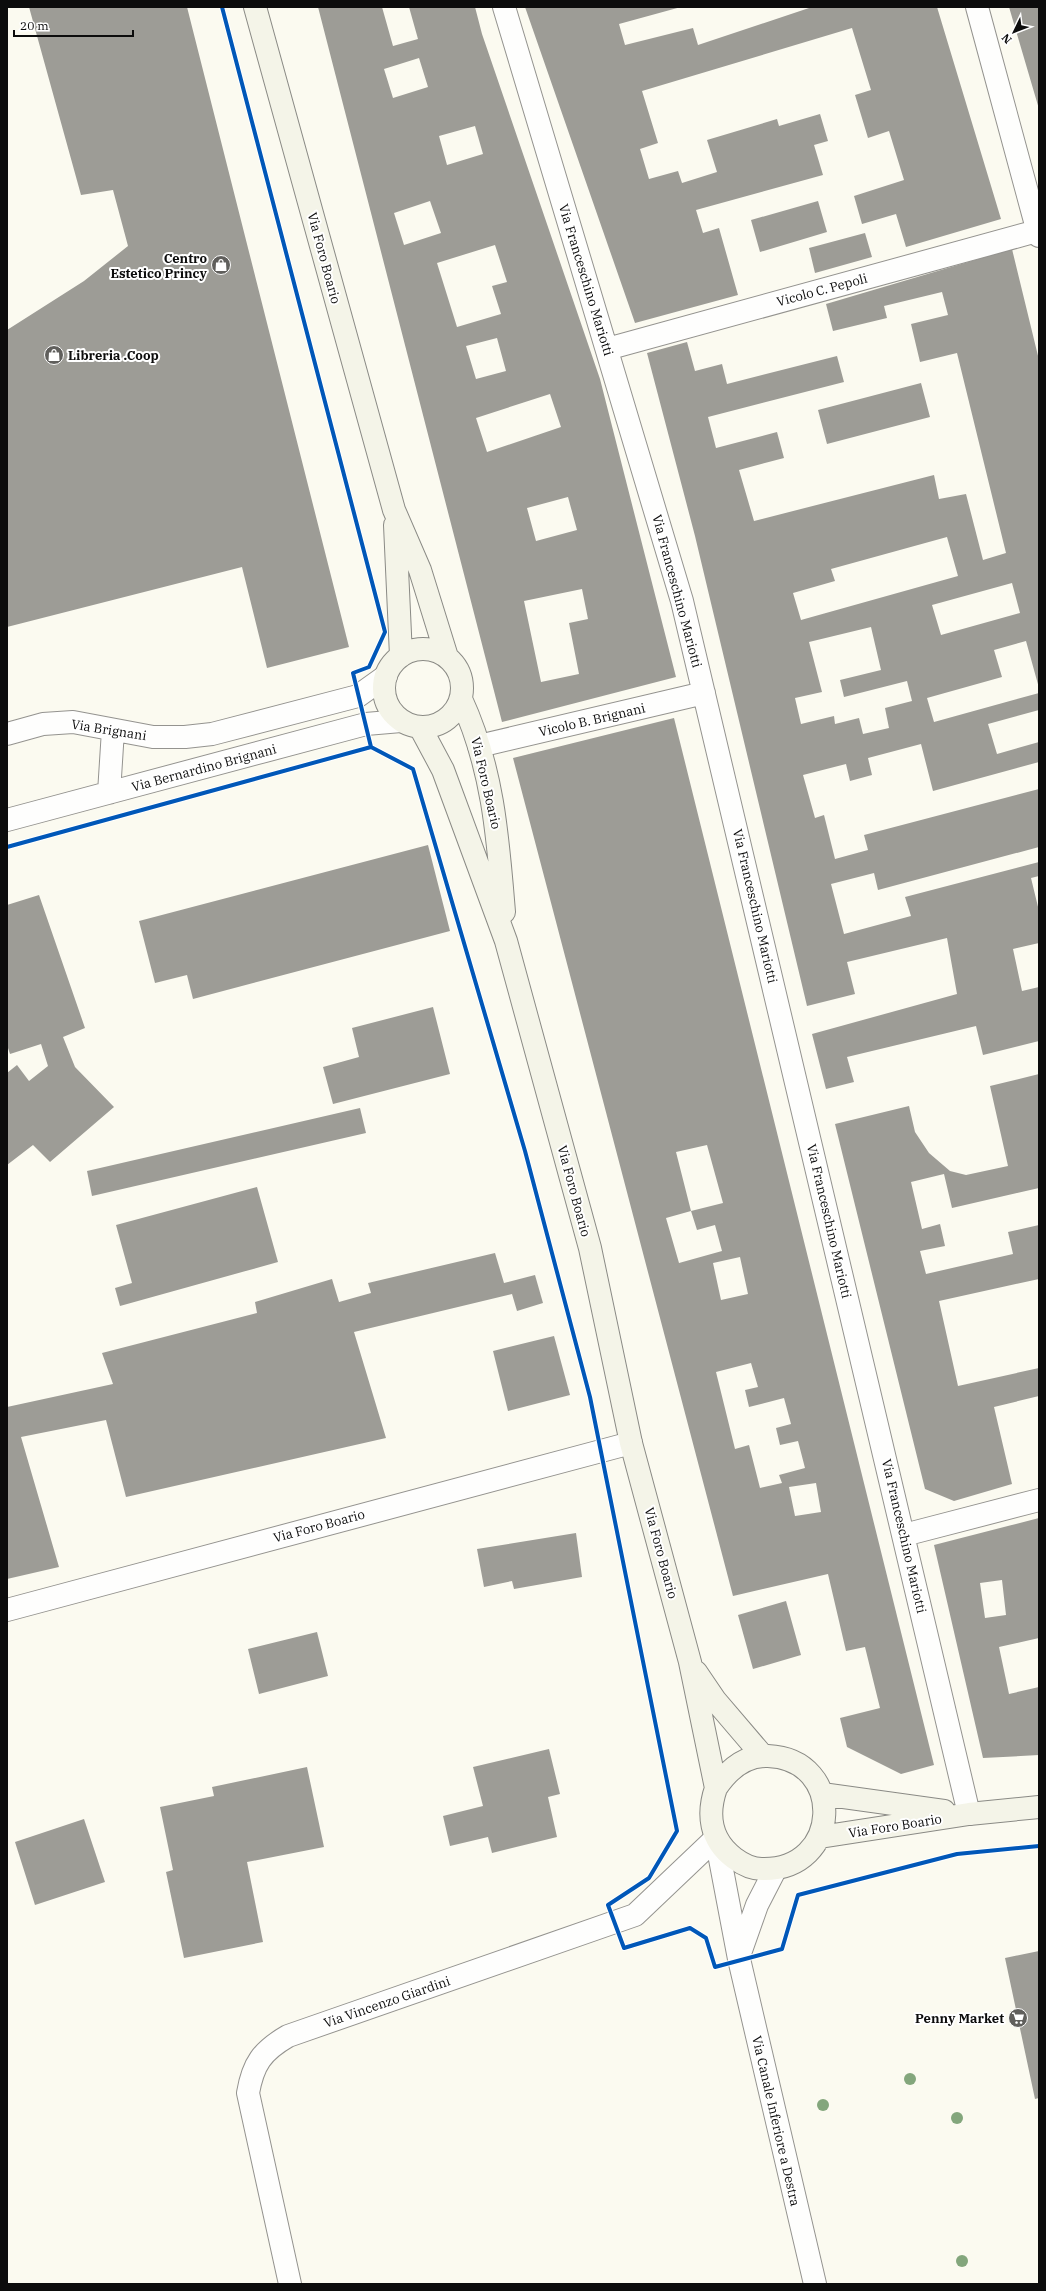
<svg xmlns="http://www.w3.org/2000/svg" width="1046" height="2291" font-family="'IBM Plex Serif',serif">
<rect width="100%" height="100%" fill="#fbfaf0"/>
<path fill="#9d9c96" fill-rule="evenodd" d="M29 7H187L349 647 267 668 242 567 7 627V330L84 281 128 246 113 190 81 195Z
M318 7H382L393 46 418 39 409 7H475L482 34 600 379 676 677 502 722ZM419 58 428 87 393 98 384 69ZM475 126 483 154 447 165 439 136ZM430 201 441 233 404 245 394 213ZM495 245 507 282 492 286 501 314 457 327 437 263ZM497 338 506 371 476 379 466 346ZM550 394 561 427 487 452 476 418ZM568 497 577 530 536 541 527 508ZM582 589 588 619 569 623 579 674 541 682 524 601Z
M525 7H681L619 24 625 45 693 28 698 45 812 7H937L1001 219 906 247 896 214 862 224 854 196 904 180 889 131 868 138 855 95 871 90 852 28 642 91 658 143 640 149 649 179 678 171 682 183 717 172 707 140 777 119 779 126 820 114 828 141 814 145 823 175 696 210 703 233 719 228 738 295 635 323Z
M1009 7H1039V109Z
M818 201 827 232 760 252 751 220Z
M865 233 872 257 815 273 809 248Z
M1012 249 1039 360V688L1026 641 994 650 1002 677 927 698 934 722 1039 693V710L988 724 997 754 1039 742V762L933 791 921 744 868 758 872 775 850 781 846 764 803 775 815 818 824 815 835 859 868 850 864 835 1039 789V847L878 890 874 873 831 884 844 934 911 916 905 897 1039 862V876L1031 878 1039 911V943L1013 949 1022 991 1039 987V1041L983 1055 976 1026 847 1057 854 1082 826 1089 812 1034 957 994 947 938 847 962 855 994 807 1006 695 536 647 353 687 342 695 371 722 364 727 384 837 356 844 382 708 417 716 448 777 432 784 458 739 470 754 521 934 475 939 499 966 494 983 560 1006 553 957 353 920 362 911 324 948 315 942 292 884 306 887 318 833 331 826 304ZM947 537 958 576 801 620 793 593 835 581 831 569ZM1012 583 1020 613 941 635 932 605ZM871 627 881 670 840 680 844 697 907 681 912 701 885 708 889 728 863 734 859 718 835 724 834 716 801 724 795 698 822 692 809 642Z
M921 383 930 417 827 444 818 410Z
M674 718 934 1765 901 1774 847 1747 840 1718 880 1708 865 1647 846 1651 828 1574 733 1596 513 758ZM707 1145 723 1203 691 1211 697 1230 715 1225 722 1251 679 1263 666 1218 691 1211 676 1152ZM740 1257 748 1294 721 1300 713 1263ZM751 1363 758 1387 745 1390 749 1407 784 1398 791 1424 776 1428 780 1445 798 1441 805 1468 779 1475 782 1483 760 1488 749 1445 735 1449 716 1372ZM816 1483 821 1512 795 1516 789 1487Z
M428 845 450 931 193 999 187 975 155 983 139 921Z
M39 895 85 1028 63 1037 75 1067 114 1107 50 1162 33 1145 7 1165V1073L17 1065 29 1081 48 1066 41 1044 10 1054 7 1045V905Z
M433 1007 450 1074 333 1104 323 1067 359 1057 352 1028Z
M1039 1074V1188L952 1208 944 1174 911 1182 922 1229 940 1224 945 1246 920 1251 926 1274 1013 1254 1008 1232 1039 1225V1279L939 1301 958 1386 1039 1368V1396L994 1407 1012 1484 954 1501 925 1489 835 1124 909 1106 915 1132 929 1153 950 1171 966 1175 1008 1166 990 1086Z
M360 1108 366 1133 92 1196 87 1171Z
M257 1187 278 1262 120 1306 115 1288 132 1283 116 1225Z
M495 1253 504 1283 535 1275 543 1303 517 1311 512 1294 354 1332 386 1438 126 1497 106 1420 21 1437 59 1567 7 1579V1407L113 1384 102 1353 257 1313 255 1302 332 1279 339 1302 371 1293 368 1283Z
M554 1336 570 1395 508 1411 493 1351Z
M1039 1518V1638L999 1647 1009 1694 1039 1687V1755L983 1758 934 1545ZM1002 1580 1006 1615 985 1618 980 1583Z
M576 1533 582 1577 514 1589 512 1581 484 1587 477 1549Z
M786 1601 801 1655 753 1669 738 1615Z
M317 1632 328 1676 259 1694 248 1649Z
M549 1749 560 1794 548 1797 557 1837 492 1853 488 1837 450 1846 443 1816 483 1806 473 1767Z
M307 1767 324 1847 247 1862 263 1942 184 1958 166 1872 173 1870 160 1807 214 1796 212 1787Z
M84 1819 105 1882 35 1905 15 1842Z
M1039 1951V2098L1035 2099 1005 1958Z"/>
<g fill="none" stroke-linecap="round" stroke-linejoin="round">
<defs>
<path id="street" d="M504 7 682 601 969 1814
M977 7 1039 236
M607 349 1037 231
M7 734 43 724 73 722 153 737H185L212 734 358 696 386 676
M479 746 704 693
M109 793 113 730
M7 820 366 724 401 721
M904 1535 1039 1500
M7 1610 631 1443
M716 1838 739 1959 815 2284
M739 1956 757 1905 775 1870
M290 2284 248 2093C253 2064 262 2051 288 2036L635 1915 716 1838"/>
<path id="secondary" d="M255 7 394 510 420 570 447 657
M395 525 401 656
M384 688a39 39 0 1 1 78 0a39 39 0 1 1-78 0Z
M461 699C493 768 498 838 504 912
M420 727 443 770 506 941 590 1248 631 1443 690 1662 716 1788C707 1814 710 1840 734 1858 742 1864 752 1869 762 1869 842 1871 846 1759 768 1756 745 1755 728 1770 716 1788
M696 1672 715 1700 762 1755
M822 1794 944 1811
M820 1837 969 1814 1039 1807"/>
</defs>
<use href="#street" stroke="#94938f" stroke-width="24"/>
<use href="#secondary" stroke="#8a8a85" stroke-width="24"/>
<use href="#street" stroke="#fefefd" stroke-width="22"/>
<use href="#secondary" stroke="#f4f4e8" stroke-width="22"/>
<defs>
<path id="cycleway" d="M222 7 385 632 369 667 353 673 371 747 413 769 525 1151 590 1397 677 1831 649 1878 608 1905 624 1948 690 1928 706 1938 715 1967 782 1949 798 1895 957 1854 1039 1846
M7 847 371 747"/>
</defs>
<use href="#cycleway" stroke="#fff" stroke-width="6"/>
<use href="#cycleway" stroke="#0057b8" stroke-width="4"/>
</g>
<g fill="#83a67c">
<circle cx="910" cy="2079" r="6"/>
<circle cx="823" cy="2105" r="6"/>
<circle cx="957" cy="2118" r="6"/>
<circle cx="962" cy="2261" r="6"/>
</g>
<defs>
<symbol id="shop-disc" viewBox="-11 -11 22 22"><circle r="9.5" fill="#605f5c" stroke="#fff"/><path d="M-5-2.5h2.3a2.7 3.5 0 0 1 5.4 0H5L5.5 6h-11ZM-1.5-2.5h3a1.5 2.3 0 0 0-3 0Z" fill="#fff"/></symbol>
<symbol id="supermarket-disc" viewBox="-11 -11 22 22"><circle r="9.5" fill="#605f5c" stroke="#fff"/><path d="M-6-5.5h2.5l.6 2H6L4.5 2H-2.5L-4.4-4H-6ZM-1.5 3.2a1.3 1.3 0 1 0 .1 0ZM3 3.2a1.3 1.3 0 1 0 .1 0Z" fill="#fff"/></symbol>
</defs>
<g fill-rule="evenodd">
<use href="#shop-disc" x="210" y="254" width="22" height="22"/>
<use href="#shop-disc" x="43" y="344" width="22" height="22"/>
<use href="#supermarket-disc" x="1007" y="2007" width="22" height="22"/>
</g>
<g text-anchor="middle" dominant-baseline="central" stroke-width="4" stroke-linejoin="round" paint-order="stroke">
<g font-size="13" font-weight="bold" fill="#0c0c0c" stroke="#fff" text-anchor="end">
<text x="207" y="258">Centro<tspan x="207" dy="15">Estetico Princy</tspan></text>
<text x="68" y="355" text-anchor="start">Libreria .Coop</text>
<text x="1004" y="2018">Penny Market</text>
</g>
<g font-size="13" fill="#0c0c0c" stroke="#fff">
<text transform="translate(324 258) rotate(75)">Via Foro Boario</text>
<text transform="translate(586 280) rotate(73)">Via Franceschino Mariotti</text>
<text transform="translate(822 290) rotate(-15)">Vicolo C. Pepoli</text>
<text transform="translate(677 591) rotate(75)">Via Franceschino Mariotti</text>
<text transform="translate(592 720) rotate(-13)">Vicolo B. Brignani</text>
<text transform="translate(109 730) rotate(9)">Via Brignani</text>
<text transform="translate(204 768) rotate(-15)">Via Bernardino Brignani</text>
<text transform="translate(486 783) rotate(77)">Via Foro Boario</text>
<text transform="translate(755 906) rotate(77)">Via Franceschino Mariotti</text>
<text transform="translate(574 1191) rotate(75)">Via Foro Boario</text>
<text transform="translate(829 1221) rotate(77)">Via Franceschino Mariotti</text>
<text transform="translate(319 1526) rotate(-15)">Via Foro Boario</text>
<text transform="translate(904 1536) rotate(77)">Via Franceschino Mariotti</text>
<text transform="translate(661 1553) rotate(75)">Via Foro Boario</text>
<text transform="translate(895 1826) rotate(-9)">Via Foro Boario</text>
<text transform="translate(387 2002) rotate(-19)">Via Vincenzo Giardini</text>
<text transform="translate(776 2121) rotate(77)">Via Canale Inferiore a Destra</text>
</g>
</g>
<rect width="1046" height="2291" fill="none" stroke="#0c0c0c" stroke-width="16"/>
<g transform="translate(1014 32) rotate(227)" stroke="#ffffff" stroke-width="3" paint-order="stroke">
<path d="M0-3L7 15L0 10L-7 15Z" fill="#0c0c0c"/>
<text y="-6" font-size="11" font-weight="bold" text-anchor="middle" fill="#0c0c0c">N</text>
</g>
<path d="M14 30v6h119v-6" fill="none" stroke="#0c0c0c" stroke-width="2"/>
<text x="20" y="30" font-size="12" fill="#0c0c0c" stroke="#ffffff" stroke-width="3" paint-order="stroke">20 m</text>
</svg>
